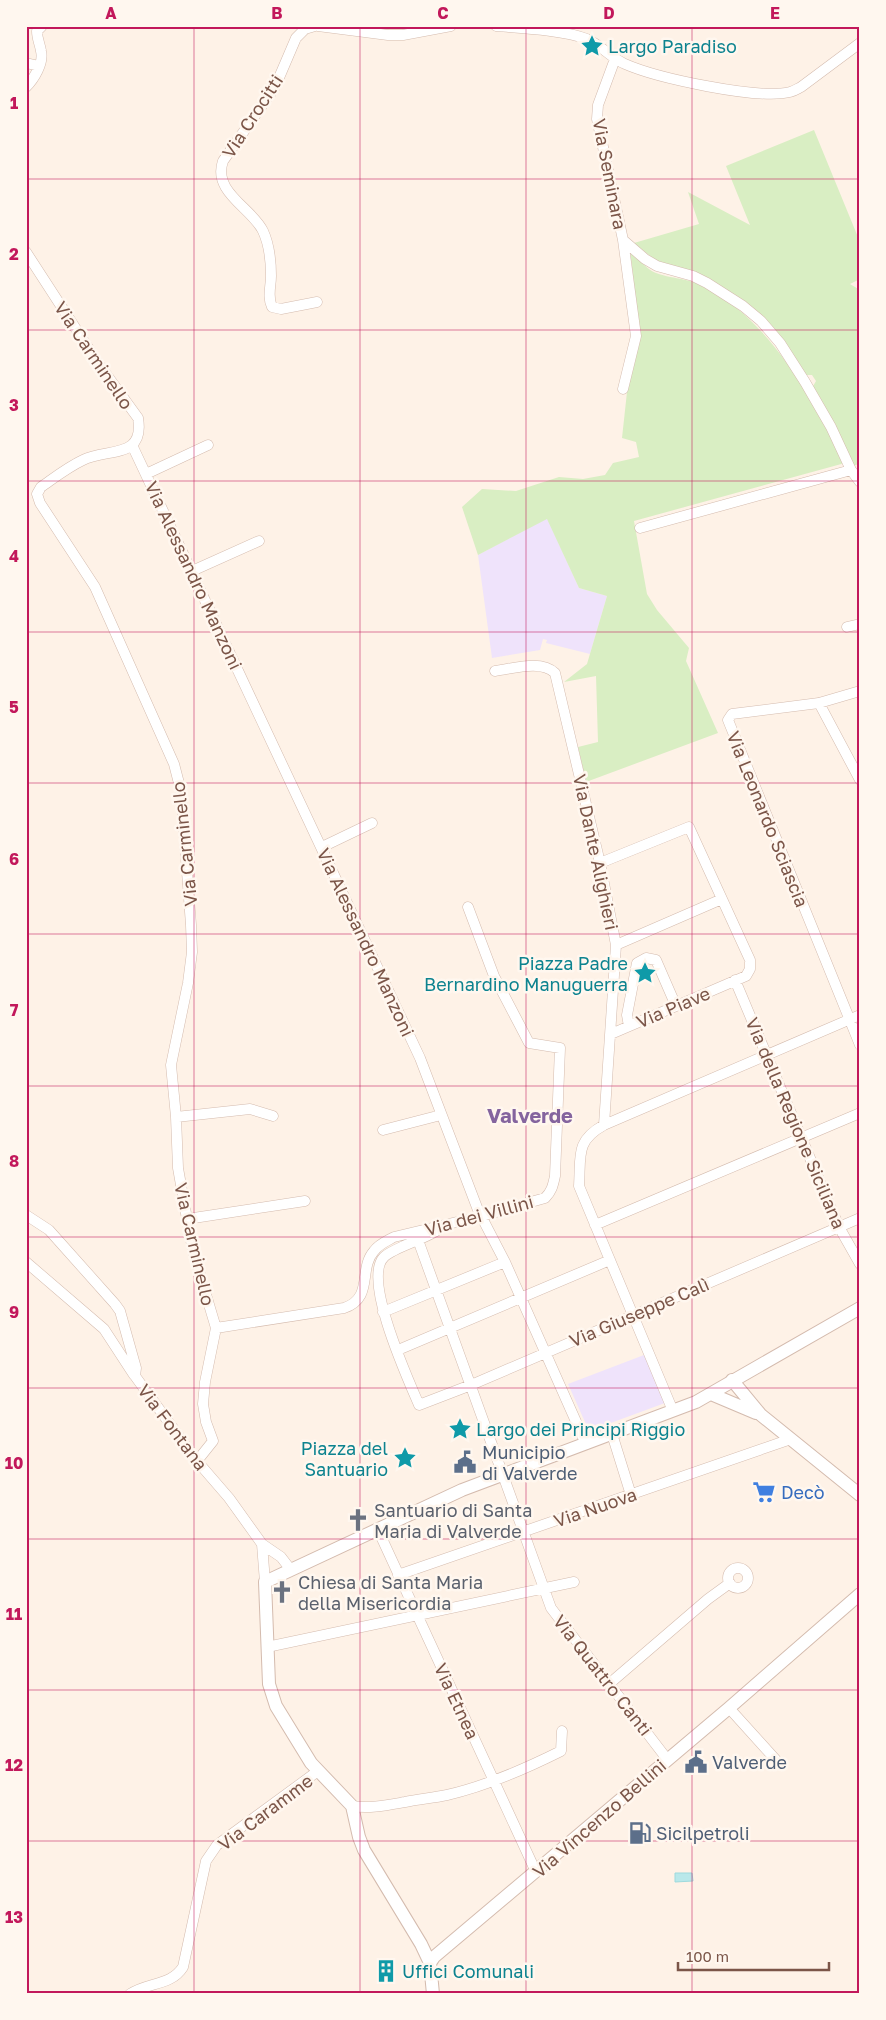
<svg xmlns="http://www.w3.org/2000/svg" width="886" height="2020" font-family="'Golos Text',sans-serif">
<rect width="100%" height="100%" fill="#fef2e7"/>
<path fill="#efe3fb" d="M547 518 579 588 607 596 590 654 546 643 547 640 543 639 540 650 492 658 478 555Z
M644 1355 665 1403 589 1431 568 1384Z"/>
<path fill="#d9eec3" d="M814 130 860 242V279L850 284 860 290V463L854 466 844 444 812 388 816 381 812 375H805L778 333 761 317 659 263 634 243 699 224 688 192 750 225 726 166Z
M630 250C637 257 647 270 656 273 676 280 691 278 710 289 775 328 811 398 845 463L634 521 647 594 657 610 689 648 686 661 718 733 586 782 578 747 598 742 596 676 564 682 587 664 607 596 579 588 547 519 478 555 462 507 482 489 516 491 559 477 583 479 605 475 613 463 639 457 636 442 622 438 627 392 639 341V328Z"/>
<path fill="#b9e8ea" stroke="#9edadd" d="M675 1873H692L693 1881 675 1882Z"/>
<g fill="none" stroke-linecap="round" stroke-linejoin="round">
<defs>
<path id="minor" d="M315 26 305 29 296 38 275 87 223 161C212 192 252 208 263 231 269 244 271 262 271 276 271 287 267 296 272 307L281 309 317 302
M318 26 388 35H403L451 26
M496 26C521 28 564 30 587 39 601 45 611 58 625 64 657 78 758 100 790 92 794 91 797 89 801 87L860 43
M615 59 598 105 597 119 623 240 645 259 657 266 693 276 707 283 743 306 761 321 780 343 805 382 831 427 851 470 860 482
M26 63 39 66
M26 87C34 79 44 63 41 51 40 44 37 39 37 31L42 26
M26 252 98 363 138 418C145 459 108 448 83 460 68 467 54 478 41 487L37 494 40 503 95 587 174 764 181 791 191 925 192 952 188 983 171 1065 176 1117 178 1168 187 1219 193 1251 216 1328 205 1382 203 1404 206 1422 213 1441 197 1461
M623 389 636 336 623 240
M132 445 420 1058 478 1210 505 1262 586 1444
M146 474 208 445
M640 528 851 470
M192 571 259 541
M847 627 860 624
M495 671C512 669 541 659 555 673L600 863 616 945 604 1125
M860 691 819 703 732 714 728 720 860 1045
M819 703 860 780
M322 847 372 823
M600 863 689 827 750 960V969L746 976 611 1034
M616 945 722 899
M735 980 839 1227 860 1264
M629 1026 627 1015 637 963 646 958 656 960 676 1006
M176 1117 250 1109 273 1116
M383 1130 441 1115
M26 1215 49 1230 115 1304 120 1311 136 1368 135 1376 197 1461 229 1498 262 1544 281 1557 291 1570
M187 1219 305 1201
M595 1225 860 1113
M438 1230C425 1239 393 1248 384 1257 362 1279 408 1379 419 1405L471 1385 860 1218
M418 1240 551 1608 667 1759
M26 1262 104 1329 134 1375
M383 1312 505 1262
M216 1328 344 1308C374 1298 358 1269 374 1251 379 1244 387 1241 394 1237L482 1216 545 1198C552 1191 553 1185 555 1176L560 1048 529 1043 494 976 468 907
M398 1350 610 1260
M673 1411 579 1186C581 1156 575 1141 604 1125L860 1015
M612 1434 631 1495
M378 1530 536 1872
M262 1544 265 1582
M728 1578a10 10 0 1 1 20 0a10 10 0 1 1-20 0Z
M398 1575 791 1439
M267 1647 574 1582
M609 1684 708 1599 730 1583
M729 1708 776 1760
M352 1806C369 1809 388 1805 405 1802 419 1799 433 1798 447 1795 486 1786 525 1769 561 1751L562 1731
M130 1994C148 1982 171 1986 183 1967L206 1861 217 1845 318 1771"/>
<path id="tertiary" d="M732 1380 761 1415 860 1495
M711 1394 756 1413
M430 1963 434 1957 729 1708 860 1594
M433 1994 430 1963 421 1944 364 1850 359 1837 352 1806 311 1763 276 1706 269 1684 265 1582 462 1490 696 1402 860 1308"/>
</defs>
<use href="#minor" stroke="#d4bbae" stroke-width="11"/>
<use href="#tertiary" stroke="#d4bbae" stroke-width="14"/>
<use href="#minor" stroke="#fff" stroke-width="10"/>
<use href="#tertiary" stroke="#fff" stroke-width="12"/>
</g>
<path fill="none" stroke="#c2185b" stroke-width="1" stroke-opacity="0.55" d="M194 26V1994M360 26V1994M526 26V1994M692 26V1994M26 179H860M26 330H860M26 481H860M26 632H860M26 783H860M26 934H860M26 1086H860M26 1237H860M26 1388H860M26 1539H860M26 1690H860M26 1841H860"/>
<defs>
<symbol id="sight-bare" viewBox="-9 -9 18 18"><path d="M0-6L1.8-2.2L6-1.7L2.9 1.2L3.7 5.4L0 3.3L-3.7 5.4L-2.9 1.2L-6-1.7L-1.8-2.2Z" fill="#0f9aa8" stroke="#fff7ef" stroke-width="2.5" paint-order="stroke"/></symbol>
<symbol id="civic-bare" viewBox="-9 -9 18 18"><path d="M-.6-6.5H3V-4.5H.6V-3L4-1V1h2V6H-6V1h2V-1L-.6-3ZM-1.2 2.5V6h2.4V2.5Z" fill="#5c6f8a" stroke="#fff7ef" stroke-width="2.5" paint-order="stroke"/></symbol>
<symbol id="supermarket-bare" viewBox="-9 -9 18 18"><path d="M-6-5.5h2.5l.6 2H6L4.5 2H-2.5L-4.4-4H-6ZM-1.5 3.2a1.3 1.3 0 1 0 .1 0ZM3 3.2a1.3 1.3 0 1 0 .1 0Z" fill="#3f7fe0" stroke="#fff7ef" stroke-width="2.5" paint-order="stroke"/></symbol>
<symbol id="church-bare" viewBox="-9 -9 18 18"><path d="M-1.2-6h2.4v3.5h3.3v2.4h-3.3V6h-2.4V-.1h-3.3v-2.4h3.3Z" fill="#6b7280" stroke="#fff7ef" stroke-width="2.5" paint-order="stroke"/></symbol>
<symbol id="fuel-bare" viewBox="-9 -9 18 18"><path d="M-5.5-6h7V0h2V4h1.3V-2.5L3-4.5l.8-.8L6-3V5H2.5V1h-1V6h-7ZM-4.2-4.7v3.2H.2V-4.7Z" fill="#5c6f8a" stroke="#fff7ef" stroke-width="2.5" paint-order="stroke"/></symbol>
<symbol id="building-bare" viewBox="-9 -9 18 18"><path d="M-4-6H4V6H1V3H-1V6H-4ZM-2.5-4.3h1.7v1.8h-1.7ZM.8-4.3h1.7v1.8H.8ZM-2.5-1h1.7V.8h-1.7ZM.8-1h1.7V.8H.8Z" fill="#0f9aa8" stroke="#fff7ef" stroke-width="2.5" paint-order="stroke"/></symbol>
</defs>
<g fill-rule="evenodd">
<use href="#sight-bare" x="576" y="30" width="32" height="32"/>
<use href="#sight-bare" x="629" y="957" width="32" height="32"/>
<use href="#sight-bare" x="444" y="1413" width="32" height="32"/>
<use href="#sight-bare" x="389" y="1442" width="32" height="32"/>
<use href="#civic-bare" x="449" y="1446" width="32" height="32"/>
<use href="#supermarket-bare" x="748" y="1476" width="32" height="32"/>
<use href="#church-bare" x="342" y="1504" width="32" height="32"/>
<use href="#church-bare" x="266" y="1576" width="32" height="32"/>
<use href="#civic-bare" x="680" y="1746" width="32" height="32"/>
<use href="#fuel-bare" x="624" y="1817" width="32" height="32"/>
<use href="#building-bare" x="370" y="1955" width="32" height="32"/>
</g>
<g text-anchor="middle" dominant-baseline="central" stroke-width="5" stroke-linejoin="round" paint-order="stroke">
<g font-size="18" fill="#0d838f" stroke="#fff7ef" text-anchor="start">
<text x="608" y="46">Largo Paradiso</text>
<text x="628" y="963" text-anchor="end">Piazza Padre<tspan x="628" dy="21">Bernardino Manuguerra</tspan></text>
<text x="476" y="1429">Largo dei Principi Riggio</text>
<text x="388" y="1448" text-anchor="end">Piazza del<tspan x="388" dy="21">Santuario</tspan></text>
<text x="402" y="1971">Uffici Comunali</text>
</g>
<g font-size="18" fill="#7b5548" stroke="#fff7ef">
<text transform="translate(252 116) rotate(-57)">Via Crocitti</text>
<text transform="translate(610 174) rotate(79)">Via Seminara</text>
<text transform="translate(94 355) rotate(56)">Via Carminello</text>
<text transform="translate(194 575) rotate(65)">Via Alessandro Manzoni</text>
<text transform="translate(768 819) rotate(68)">Via Leonardo Sciascia</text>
<text transform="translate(184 844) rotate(-96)">Via Carminello</text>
<text transform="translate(596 852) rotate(78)">Via Dante Alighieri</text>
<text transform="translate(366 942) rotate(65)">Via Alessandro Manzoni</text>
<text transform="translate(673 1007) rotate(-23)">Via Piave</text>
<text transform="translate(796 1123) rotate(67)">Via della Regione Siciliana</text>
<text transform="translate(479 1215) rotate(-15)">Via dei Villini</text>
<text transform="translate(195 1244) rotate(77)">Via Carminello</text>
<text transform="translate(639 1312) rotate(-23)">Via Giuseppe Calì</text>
<text transform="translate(173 1427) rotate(53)">Via Fontana</text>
<text transform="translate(595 1507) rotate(-19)">Via Nuova</text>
<text transform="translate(603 1675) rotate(52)">Via Quattro Canti</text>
<text transform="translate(457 1701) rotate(65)">Via Etnea</text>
<text transform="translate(265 1812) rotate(-37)">Via Caramme</text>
<text transform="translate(599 1818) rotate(-41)">Via Vincenzo Bellini</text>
</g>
<g font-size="18" fill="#4e5e75" stroke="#fff7ef" text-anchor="start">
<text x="482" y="1452">Municipio<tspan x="482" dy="21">di Valverde</tspan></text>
<text x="712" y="1762">Valverde</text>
<text x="656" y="1833">Sicilpetroli</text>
</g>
<g font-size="18" fill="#366cbe" stroke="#fff7ef" text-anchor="start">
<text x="781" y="1492">Decò</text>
</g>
<g font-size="18" fill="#5b616d" stroke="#fff7ef" text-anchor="start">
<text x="374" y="1510">Santuario di Santa<tspan x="374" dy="21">Maria di Valverde</tspan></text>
<text x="298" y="1582">Chiesa di Santa Maria<tspan x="298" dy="21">della Misericordia</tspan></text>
</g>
<g font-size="20" font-weight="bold" fill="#84649e" stroke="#fff7ef">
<text x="530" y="1115">Valverde</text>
</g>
</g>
<rect width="886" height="2020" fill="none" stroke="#fff7ef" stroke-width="55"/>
<path d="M678 1962v8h151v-8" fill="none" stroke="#7b5548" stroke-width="2.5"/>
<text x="686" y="1962" font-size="15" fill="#7b5548" stroke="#fff7ef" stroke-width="4" paint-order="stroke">100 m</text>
<rect x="28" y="28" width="830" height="1964" fill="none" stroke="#c2185b" stroke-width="2"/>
<g font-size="16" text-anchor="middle" font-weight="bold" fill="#c2185b">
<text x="111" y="19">A</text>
<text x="277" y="19">B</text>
<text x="443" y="19">C</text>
<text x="609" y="19">D</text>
<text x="775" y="19">E</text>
<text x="14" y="109">1</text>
<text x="14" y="260">2</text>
<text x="14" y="411">3</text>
<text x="14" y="562">4</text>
<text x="14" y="713">5</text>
<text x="14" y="865">6</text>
<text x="14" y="1016">7</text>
<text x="14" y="1167">8</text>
<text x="14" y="1318">9</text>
<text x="14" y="1469">10</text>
<text x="14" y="1620">11</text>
<text x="14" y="1771">12</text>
<text x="14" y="1923">13</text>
</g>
</svg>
